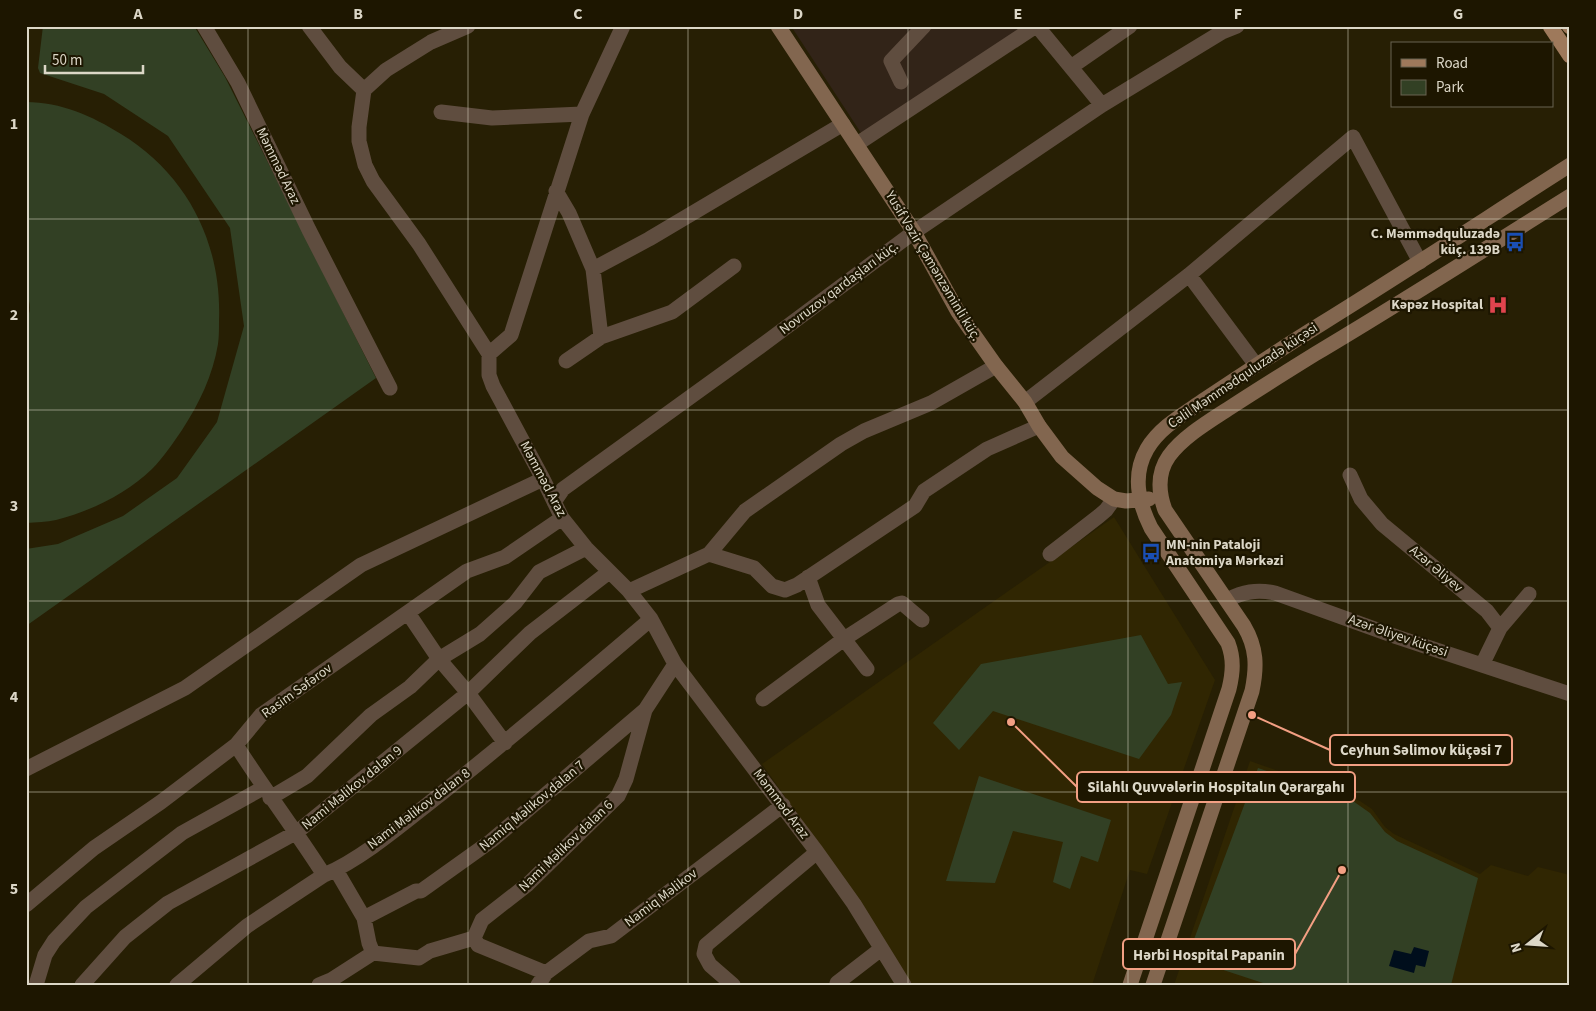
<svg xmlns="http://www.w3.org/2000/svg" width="1596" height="1011" font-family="'Source Sans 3',sans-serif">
<rect width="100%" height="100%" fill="#271f04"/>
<path fill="#322418" d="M791 26H1025L863 136Z"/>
<path fill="#302602" d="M1114 517 1215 680 1147 874 1130 870 1092 985H912L846 883 762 764Z
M1250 761 1330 789 1360 801 1372 809 1385 827 1394 834 1480 874 1491 865 1528 876 1538 867 1570 875V985H1174Z"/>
<path fill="#324024" d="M43 26H194L225 77 376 378 26 626V549L58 544 123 516 177 478 217 422 244 326 230 228 168 136 104 94 40 73 38 68Z
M26 102C61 102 92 116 121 134 188 175 222 244 219 321 219 329 219 337 218 344 213 375 199 404 182 430 173 443 163 458 152 469 126 494 91 511 56 520 47 522 36 522 26 523V321C31 312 31 303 26 293Z
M1141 635 1168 684 1182 682 1171 715 1139 759 993 711 959 750 933 723 981 664Z
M1258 768 1353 801 1370 813 1385 832 1397 841 1478 878 1451 985H1269L1187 958Z
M979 776 1111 820 1098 862 1081 856 1070 889 1053 882 1063 842 1013 831 995 883 946 881Z"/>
<path fill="#000e1c" d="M1414 947 1429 951 1425 967 1416 965 1414 973 1389 966 1394 950 1411 954Z"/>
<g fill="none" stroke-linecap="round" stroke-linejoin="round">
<path stroke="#5f4d3f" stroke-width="15" d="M204 26 238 83 309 230 390 388
M309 26 340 67 364 90
M468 26 431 42 386 70 364 90 359 127V141L365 165 373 181 419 244 489 354V375L493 386 543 479 562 518 586 548 629 591 651 619 675 664 817 852 854 904 904 985
M1037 26 1102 105
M1071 67 1130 26
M901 82 891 61 924 26
M441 112 492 118 582 114
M857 144 1036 26
M556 191 569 213 593 269 601 337 672 312 734 266
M593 269 649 239 843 124
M1189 275 1256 365
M489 354 511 335 582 114 623 26
M566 361 601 337
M1025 402 1189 275 1353 137 1420 262
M1350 475 1361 499 1382 524 1487 611 1500 628 1482 665
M554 502 563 489 765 343 914 232 1102 105 1222 32 1237 26
M709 554 754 568 772 586 785 590 797 585 915 506 924 491 987 449 1039 426
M1050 554 1099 516 1106 510 1114 499
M808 577 818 605 867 669
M629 591 709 554 745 511 841 444 864 431 931 403 996 366
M1227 600C1243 592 1256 589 1275 593L1397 637 1570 694
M408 613 439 659 468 693 505 743
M1500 628 1529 594
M763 699 844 639 898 604 902 603 922 620
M236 745C264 789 296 831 324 875
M26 769 185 688 361 565 543 479
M270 798 307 776 371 715 410 687 439 659 480 634 515 603 539 572 586 548
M336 870 364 918 369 943 373 953 419 958 430 951 474 938 478 945 546 973
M26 905 94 848 161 802 236 745 261 715 467 571 505 557 562 518
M364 918 416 891H421L491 841 645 710 675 664
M474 938 482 920 528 884 618 796 626 779 645 710
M837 983 881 949
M36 985 45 955 54 941 86 907 182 833 263 788
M82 985 125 937 168 903 297 832 468 693 530 633 609 572
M177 985 247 926 324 875C364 858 407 820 442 793 513 736 582 678 651 619
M319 985 331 980 373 953
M538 985 546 973 589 941 611 936 783 805
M733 985 710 965 704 954 706 945 817 852"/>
<path stroke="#82664f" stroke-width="15" d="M778 26 914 232 958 312 996 366 1025 402 1039 426 1062 457 1097 488 1114 499 1126 501 1149 499
M1130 985 1229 689C1233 672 1234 659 1228 643L1151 528C1138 502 1132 475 1147 449 1160 427 1184 414 1204 400 1243 374 1282 348 1321 324 1405 272 1487 218 1570 165
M1153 985 1252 691C1257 667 1257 648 1244 626L1165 510C1158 491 1157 473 1169 456 1183 437 1208 422 1228 409 1257 390 1286 372 1315 354 1401 303 1485 249 1570 196"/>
<path stroke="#9e795b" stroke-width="15" d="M1550 26 1570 56
M1569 26 1570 27"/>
</g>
<path fill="none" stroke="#dcd7c7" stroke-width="1" stroke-opacity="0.55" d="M248 26V985M468 26V985M688 26V985M908 26V985M1128 26V985M1348 26V985M26 219H1570M26 410H1570M26 601H1570M26 792H1570"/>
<defs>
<symbol id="bus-bare" viewBox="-9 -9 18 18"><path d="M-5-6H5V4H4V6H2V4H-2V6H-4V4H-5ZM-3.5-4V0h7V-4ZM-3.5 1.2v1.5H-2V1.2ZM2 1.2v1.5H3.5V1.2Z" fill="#1a4fb4" stroke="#1d1600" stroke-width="2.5" paint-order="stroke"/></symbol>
<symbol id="hospital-bare" viewBox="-9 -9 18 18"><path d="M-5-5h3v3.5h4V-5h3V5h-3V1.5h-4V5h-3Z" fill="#e0444e" stroke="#1d1600" stroke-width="2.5" paint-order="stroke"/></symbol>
</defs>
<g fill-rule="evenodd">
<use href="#bus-bare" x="1501" y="228" width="28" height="28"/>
<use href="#hospital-bare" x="1484" y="291" width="28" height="28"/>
<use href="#bus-bare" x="1137" y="539" width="28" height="28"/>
</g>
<g text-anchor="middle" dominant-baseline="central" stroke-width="4.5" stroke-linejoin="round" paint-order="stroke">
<g font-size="14" fill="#dcd7c7" stroke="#1d1600">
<text transform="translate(278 166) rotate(64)">Məmməd Araz</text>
<text transform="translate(933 266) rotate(59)">Yusif Vəzir Çəmənzəminli küç.</text>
<text transform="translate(839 288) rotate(-37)">Novruzov qardaşları küç.</text>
<text transform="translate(1243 376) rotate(-34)">Cəlil Məmmədquluzadə küçəsi</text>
<text transform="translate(543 479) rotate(62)">Məmməd Araz</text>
<text transform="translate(1436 569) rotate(40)">Azər Əliyev</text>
<text transform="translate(1398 636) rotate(19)">Azər Əliyev küçəsi</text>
<text transform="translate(297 691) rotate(-36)">Rasim Səfərov</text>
<text transform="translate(352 788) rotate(-39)">Nami Məlikov dalan 9</text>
<text transform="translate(781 804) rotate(53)">Məmməd Araz</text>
<text transform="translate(532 806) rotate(-40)">Namiq Məlikov,dalan 7</text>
<text transform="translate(419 809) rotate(-37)">Nami Məlikov dalan 8</text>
<text transform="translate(566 846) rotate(-44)">Nami Məlikov dalan 6</text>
<text transform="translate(661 898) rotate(-37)">Namiq Məlikov</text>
</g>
<g font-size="14" font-weight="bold" fill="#dcd7c7" stroke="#1d1600" text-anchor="end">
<text x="1500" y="234">C. Məmmədquluzadə<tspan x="1500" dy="16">küç. 139B</tspan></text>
<text x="1483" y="305">Kəpəz Hospital</text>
<text x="1166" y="545" text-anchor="start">MN-nin Pataloji<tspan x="1166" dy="16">Anatomiya Mərkəzi</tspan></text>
</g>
</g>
<path fill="none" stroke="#f39f83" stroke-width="2" d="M1252 715L1330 750M1011 722L1077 787M1342 870L1295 954"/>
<g fill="#f39f83" stroke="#1d1600" stroke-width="2">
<circle cx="1252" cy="715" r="5"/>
<circle cx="1011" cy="722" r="5"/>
<circle cx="1342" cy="870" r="5"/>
</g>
<g fill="#1d1600" stroke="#f39f83" stroke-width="2">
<rect x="1330" y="735" width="182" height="30" rx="5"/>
<rect x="1077" y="772" width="278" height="30" rx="5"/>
<rect x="1123" y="939" width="172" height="30" rx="5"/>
</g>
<g font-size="15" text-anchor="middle" font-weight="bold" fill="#dcd7c7">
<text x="1421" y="755">Ceyhun Səlimov küçəsi 7</text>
<text x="1216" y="792">Silahlı Quvvələrin Hospitalın Qərargahı</text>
<text x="1209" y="960">Hərbi Hospital Papanin</text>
</g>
<rect width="1596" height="1011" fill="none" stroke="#1d1600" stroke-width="55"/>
<rect x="1391" y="42" width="162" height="65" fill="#1d1600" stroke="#696350"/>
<rect x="1401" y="59" width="25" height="8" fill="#9e795b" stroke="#696350"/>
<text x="1436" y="68" font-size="15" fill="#dcd7c7">Road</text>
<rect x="1401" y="80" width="25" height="15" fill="#324024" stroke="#696350"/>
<text x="1436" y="92" font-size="15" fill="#dcd7c7">Park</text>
<g transform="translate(1528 944) rotate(253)" stroke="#1d1600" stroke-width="4" paint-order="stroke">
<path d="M0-4L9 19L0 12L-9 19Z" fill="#dcd7c7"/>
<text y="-8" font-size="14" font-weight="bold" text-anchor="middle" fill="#dcd7c7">N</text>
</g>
<path d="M45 65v8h98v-8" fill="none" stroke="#dcd7c7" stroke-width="2.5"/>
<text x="52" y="65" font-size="15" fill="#dcd7c7" stroke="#1d1600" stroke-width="4" paint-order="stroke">50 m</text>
<rect x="28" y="28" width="1540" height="956" fill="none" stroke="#dcd7c7" stroke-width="2"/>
<g font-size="16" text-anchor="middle" font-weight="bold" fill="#dcd7c7">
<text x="138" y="19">A</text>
<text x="358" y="19">B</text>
<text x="578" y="19">C</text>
<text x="798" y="19">D</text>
<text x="1018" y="19">E</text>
<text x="1238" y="19">F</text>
<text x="1458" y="19">G</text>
<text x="14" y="129">1</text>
<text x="14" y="320">2</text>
<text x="14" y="511">3</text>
<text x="14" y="702">4</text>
<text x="14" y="894">5</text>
</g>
</svg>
